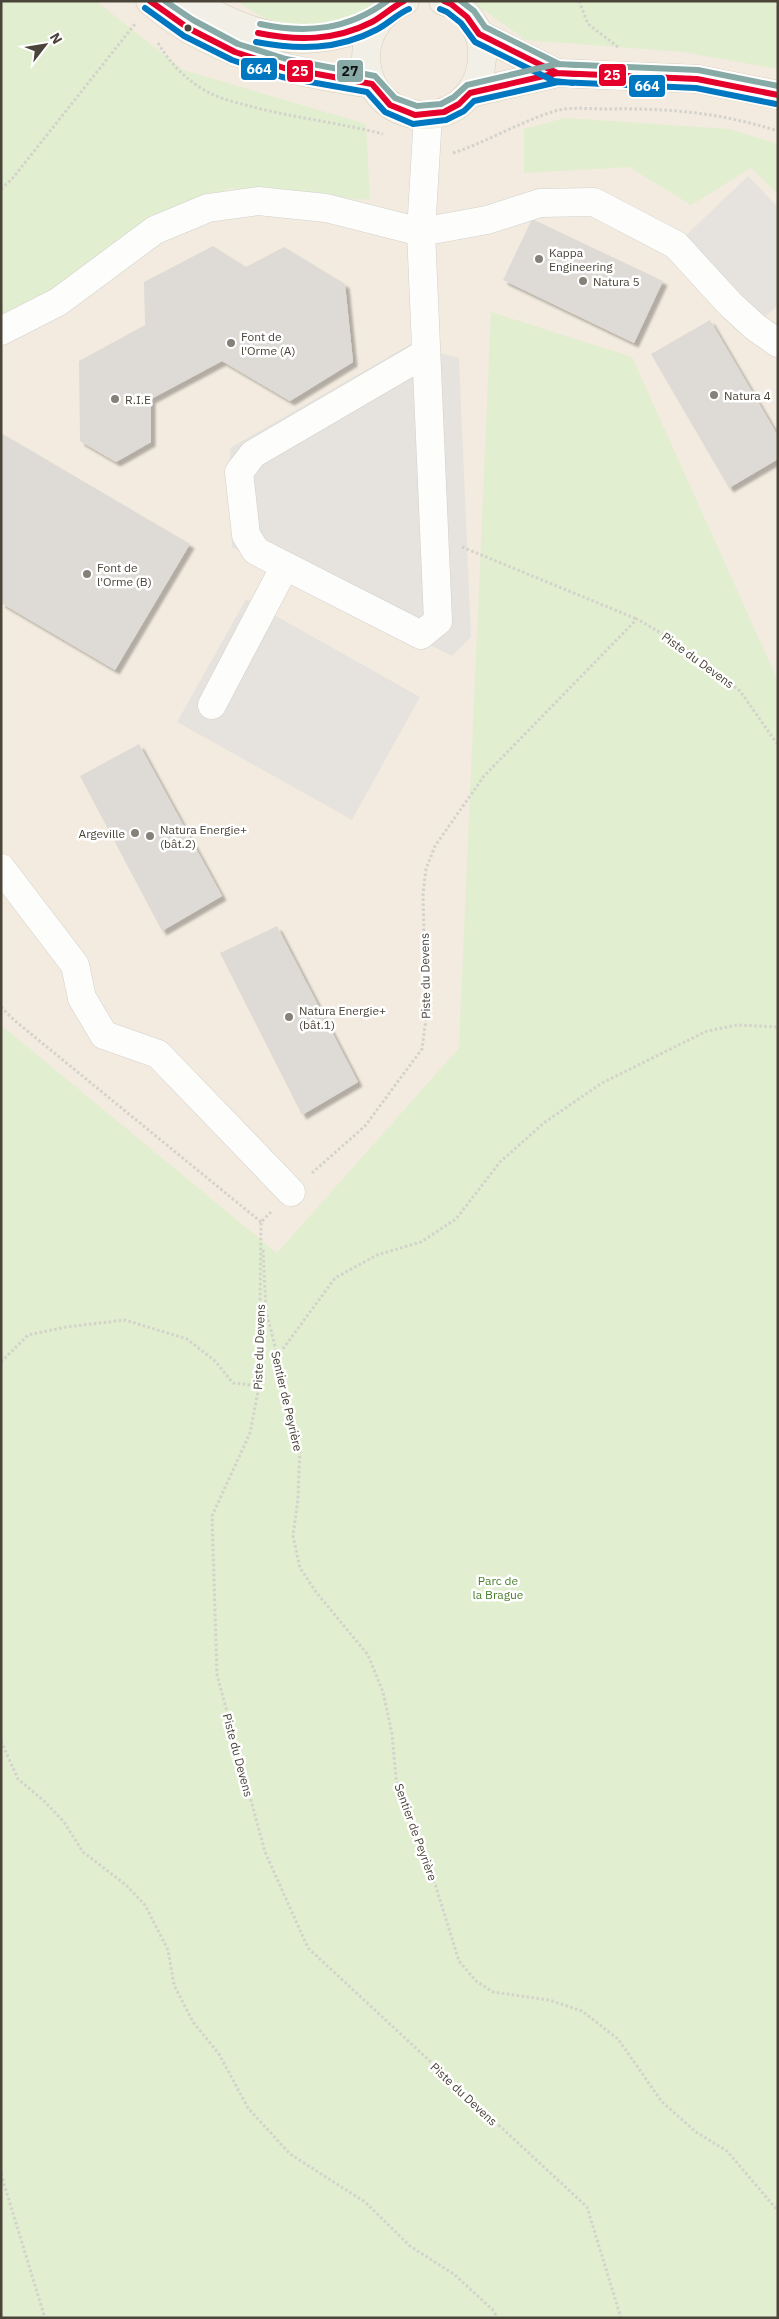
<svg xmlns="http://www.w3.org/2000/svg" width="779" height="2319" font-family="'IBM Plex Sans',sans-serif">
<defs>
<filter id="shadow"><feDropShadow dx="4.5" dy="4.5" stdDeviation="1" flood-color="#0004"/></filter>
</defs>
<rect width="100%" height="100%" fill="#f4f2ee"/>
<path fill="#f3ebdf" d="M1 1H778V2318H1Z"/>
<path fill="#e1eecf" d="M1 1H96L183 70 366 124 370 200 230 188 149 224 27 310 1 319Z
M236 1H385L324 32 264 18Z
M471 1H778V69L683 52 526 40Z
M565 118 729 129 778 144V194L751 168 691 205 629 167 524 173V129Z
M491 312 632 357 778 681V2318H1V1025L277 1253 459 1048Z"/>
<path fill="#e6e3df" d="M748 176 778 207V305L755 327 676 245Z
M409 345 459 358 471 637 452 656 232 547 230 448Z
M246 599 420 697 352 820 177 722Z"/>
<path fill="#dedbd6" filter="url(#shadow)" d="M532 219 663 281 634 343 503 280Z
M213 246 246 267 284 247 345 284 353 362 290 401 222 361 151 399V442L116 462 80 441 79 361 145 325 144 282Z
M710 320 778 436V459L729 488 651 354Z
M1 433 190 544 115 670 1 603Z
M139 744 222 896 162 931 80 776Z
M277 926 358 1082 302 1115 220 953Z"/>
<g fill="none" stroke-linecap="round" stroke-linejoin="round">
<defs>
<path id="minor" d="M1 331 58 302 155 230 208 208 258 201 326 208 421 232 487 220 540 203 594 202 676 245 730 304 755 327 778 343
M426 353 253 454 239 472 246 535 256 551 421 635 438 621 421 232 428 115
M212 705 285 566
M1 868 75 965 82 998 104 1035 158 1054 291 1192"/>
<path id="major" d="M150 1C211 55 294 73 372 84
M191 1C251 38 312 55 378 19
M405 1C343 27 359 116 426 115 490 114 504 19 443 1
M479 34 557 73
M470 93 557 73 697 79 778 95"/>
</defs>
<use href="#minor" stroke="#d2d0cb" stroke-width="29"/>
<use href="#major" stroke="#d6cebb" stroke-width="29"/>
<path stroke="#d3d2cc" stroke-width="3" stroke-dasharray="2.5 2.5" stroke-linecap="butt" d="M579 1 588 24 618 47
M158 43C170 63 186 80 206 91 220 99 238 103 253 107 296 118 340 123 383 134
M453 153C490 141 522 120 559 110 573 107 591 109 605 109 668 108 717 112 778 131
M1 189 12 179 135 24
M462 547 637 619
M1 1007 14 1020 261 1222
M312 1173 365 1126 422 1049 426 1019 423 894 426 869 435 846 484 776 637 619 678 643 740 691 778 745
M271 1212 261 1222 259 1386 250 1433 212 1516 217 1675 265 1852 308 1948 587 2207 621 2318
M263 1250 266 1310 300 1447 298 1499 293 1536 300 1568 316 1592 368 1655 383 1692 392 1734 396 1778 436 1887 459 1961 476 1981 493 1992 549 2000 582 2011 618 2039 662 2102 696 2132 727 2151 778 2211
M277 1357 335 1278 377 1255 421 1242 456 1219 500 1162 545 1122 602 1083 707 1031 737 1025 778 1027
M1 1362 28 1335 66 1327 125 1320 187 1339 215 1361 233 1383 259 1386
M1 1741 18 1779 44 1801 64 1822 83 1852 126 1885 145 1905 168 1950 174 1985 193 2022 219 2054 248 2108 290 2154 365 2202 410 2246 455 2275 494 2311 497 2318
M1 2174 45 2318"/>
<use href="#minor" stroke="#fdfdfc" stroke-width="28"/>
<use href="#major" stroke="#f2efe6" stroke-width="28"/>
<defs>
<path id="bus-1" d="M150 1 188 28 235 52 284 68 372 84 390 105 415 115 444 112 459 104 470 93 557 73 697 79 778 95
M444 1 451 4 467 17 479 34 557 73 574 74
M258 33C297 41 335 41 372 22 383 16 392 7 404 1"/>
<path id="bus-2" d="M145 8 184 36 232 60 282 77 367 92 385 112 413 124 446 120 464 111 474 101 558 82 696 88 776 104
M440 9 447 12 461 23 475 42 554 81 573 83
M256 42C298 50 338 50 376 30 388 24 397 14 409 9"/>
<path id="bus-3" d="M165 1 193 20 238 44 286 59 375 76 395 98 417 106 441 104 454 97 467 85 557 64 698 70 778 86
M461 1 474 11 485 27 559 64 575 65
M260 24C306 34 348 30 387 1"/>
</defs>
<use href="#bus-1" stroke="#fff" stroke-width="10"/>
<use href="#bus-2" stroke="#fff" stroke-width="10"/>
<use href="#bus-3" stroke="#fff" stroke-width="10"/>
<use href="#bus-1" stroke="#e4002b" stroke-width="6"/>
<use href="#bus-2" stroke="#0077c1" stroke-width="6"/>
<use href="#bus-3" stroke="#87aaa6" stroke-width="6"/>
</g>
<circle fill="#4b4439" stroke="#fff" stroke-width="2" cx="188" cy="28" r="4.5"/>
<g fill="#868178" stroke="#fff" stroke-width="2">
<circle cx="539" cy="259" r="5"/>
<circle cx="583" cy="281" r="5"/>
<circle cx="231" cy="343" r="5"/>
<circle cx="714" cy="395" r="5"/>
<circle cx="115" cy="399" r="5"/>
<circle cx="87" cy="574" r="5"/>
<circle cx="135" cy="833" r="5"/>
<circle cx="150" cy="836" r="5"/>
<circle cx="289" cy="1017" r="5"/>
</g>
<g text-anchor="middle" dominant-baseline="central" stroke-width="5" stroke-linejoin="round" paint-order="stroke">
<g font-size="12" fill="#4b4439" stroke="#fff" text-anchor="start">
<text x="549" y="252">Kappa<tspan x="549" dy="14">Engineering</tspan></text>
<text x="593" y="281">Natura 5</text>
<text x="241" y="336">Font de<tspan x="241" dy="14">l'Orme (A)</tspan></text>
<text x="724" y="395">Natura 4</text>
<text x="125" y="399">R.I.E</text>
<text x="97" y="567">Font de<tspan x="97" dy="14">l'Orme (B)</tspan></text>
<text x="160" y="829">Natura Energie+<tspan x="160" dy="14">(bât.2)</tspan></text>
<text x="125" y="833" text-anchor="end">Argeville</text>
<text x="299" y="1010">Natura Energie+<tspan x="299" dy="14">(bât.1)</tspan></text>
</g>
<g font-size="12" fill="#4b4439" stroke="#fff">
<text transform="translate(698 660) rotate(36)">Piste du Devens</text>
<text transform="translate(425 976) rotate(-91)">Piste du Devens</text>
<text transform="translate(259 1347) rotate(-88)">Piste du Devens</text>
<text transform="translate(287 1401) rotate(77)">Sentier de Peyrière</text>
<text transform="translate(238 1755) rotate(75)">Piste du Devens</text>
<text transform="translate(416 1832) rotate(70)">Sentier de Peyrière</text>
<text transform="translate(464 2094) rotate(43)">Piste du Devens</text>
</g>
<g font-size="12" fill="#4a7f2a" stroke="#fff">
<text x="498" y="1580">Parc de<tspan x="498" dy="14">la Brague</tspan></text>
</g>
</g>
<g stroke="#fff" stroke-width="2">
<rect x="240" y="57" width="38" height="24" rx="5" fill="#0077c1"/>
<rect x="286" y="59" width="28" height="24" rx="5" fill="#e4002b"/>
<rect x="336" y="59" width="28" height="24" rx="5" fill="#87aaa6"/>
<rect x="598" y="63" width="29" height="24" rx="5" fill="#e4002b"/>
<rect x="628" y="74" width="38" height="24" rx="5" fill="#0077c1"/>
</g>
<g font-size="14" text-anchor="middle" font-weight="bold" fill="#fff">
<text x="259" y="74">664</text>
<text x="300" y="76">25</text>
<text x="612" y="80">25</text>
<text x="647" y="91">664</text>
</g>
<g font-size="14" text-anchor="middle" font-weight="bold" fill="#111">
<text x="350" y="76">27</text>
</g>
<rect width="779" height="2319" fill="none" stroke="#4b4439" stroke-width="5"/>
<g transform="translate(45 45) rotate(59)" stroke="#ffffff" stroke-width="4" paint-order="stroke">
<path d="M0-4L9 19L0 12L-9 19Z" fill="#4b4439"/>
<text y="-8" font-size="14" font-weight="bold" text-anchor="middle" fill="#4b4439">N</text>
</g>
</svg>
